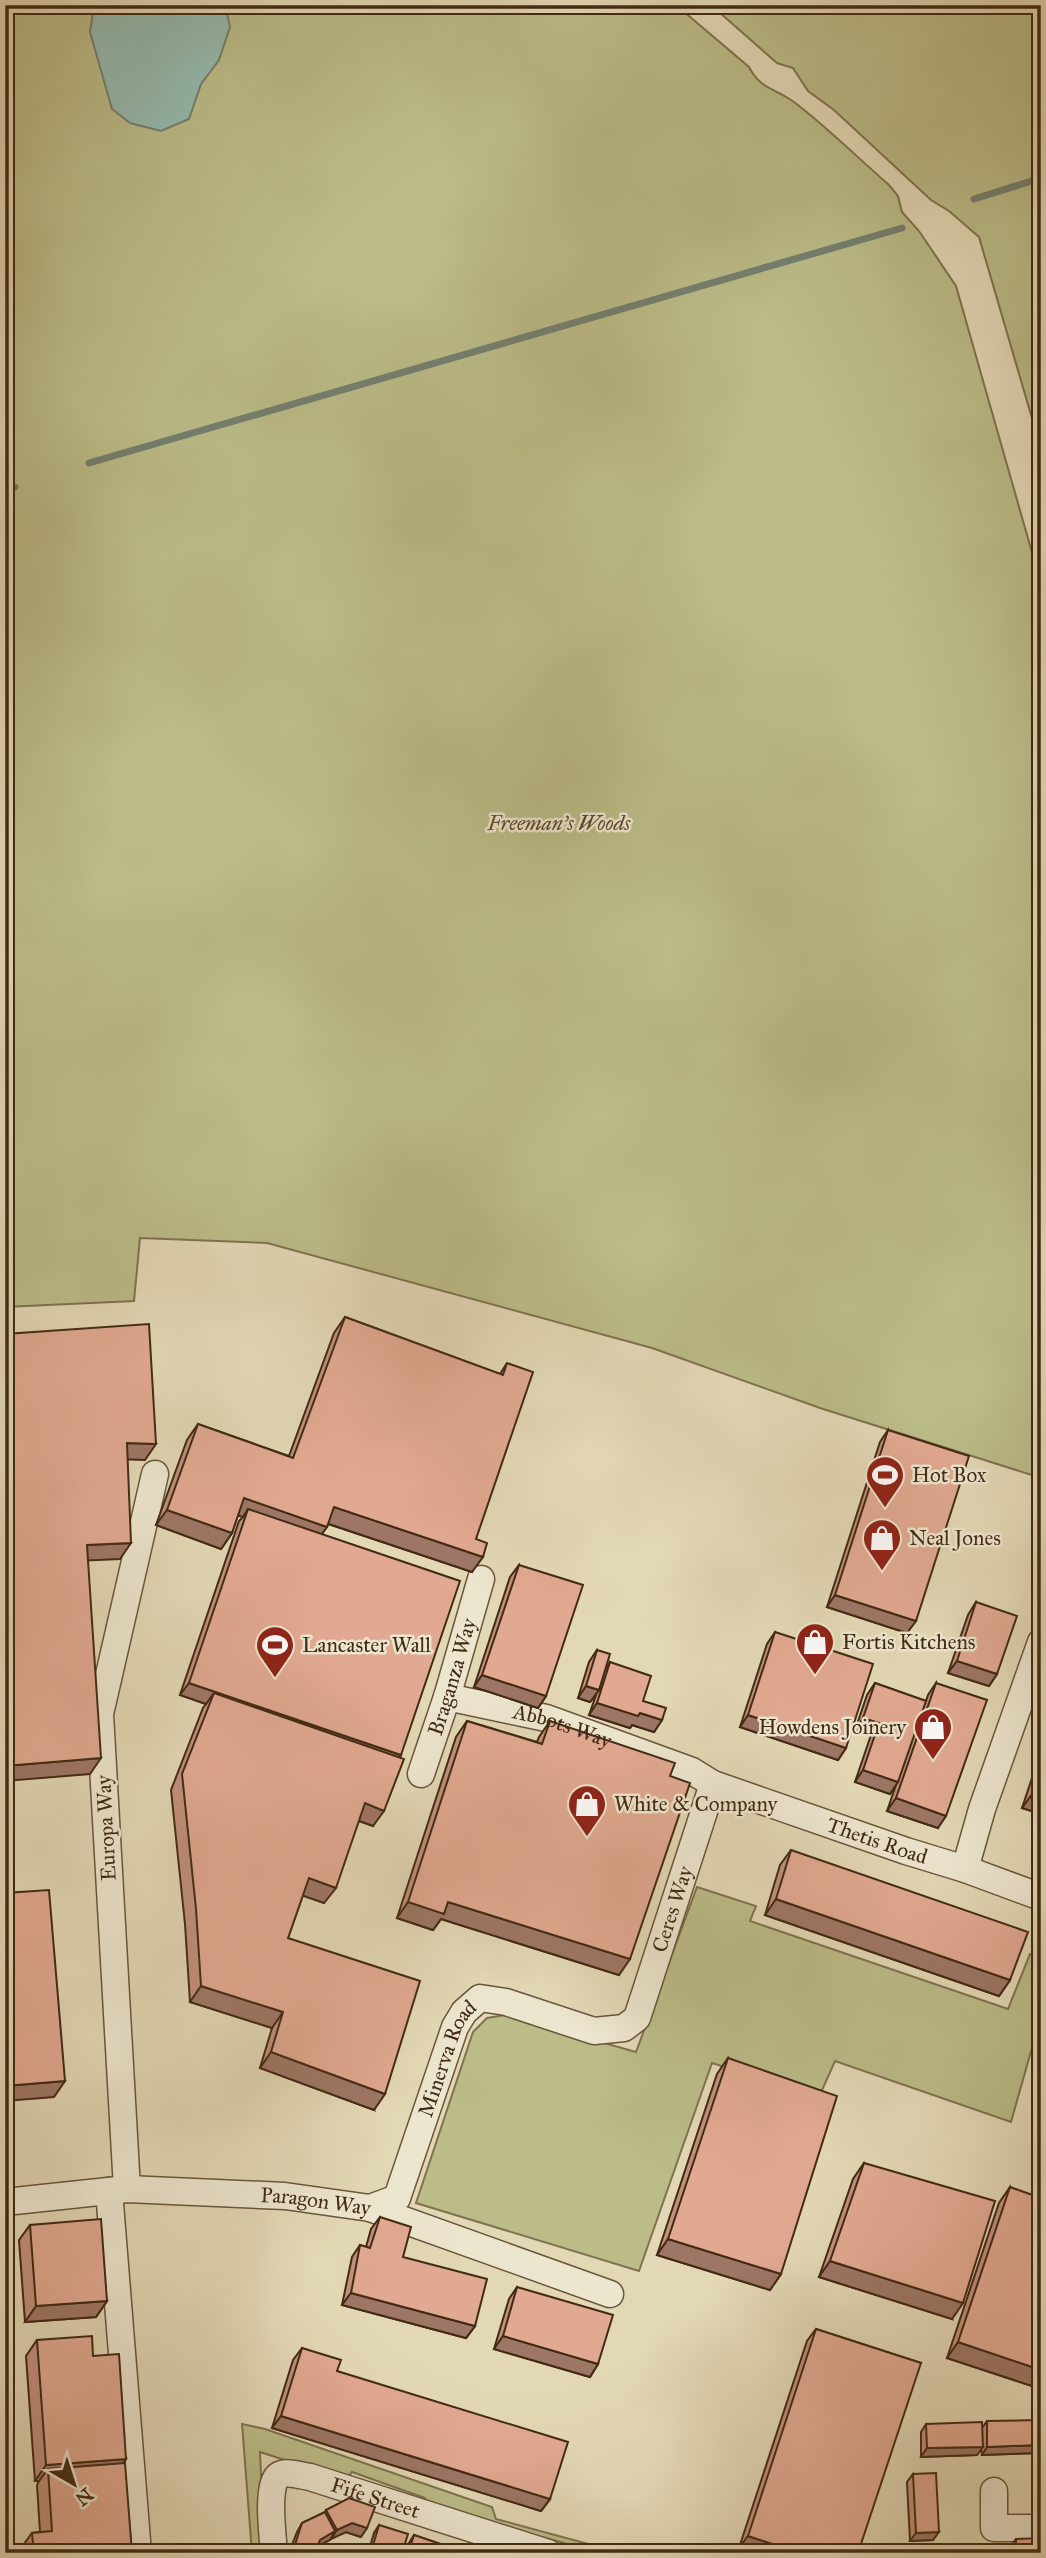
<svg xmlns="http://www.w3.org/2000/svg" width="1046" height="2558" font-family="'IM FELL Great Primer',serif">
<rect width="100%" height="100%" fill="#e3d8b5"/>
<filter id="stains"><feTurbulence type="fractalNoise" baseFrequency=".00286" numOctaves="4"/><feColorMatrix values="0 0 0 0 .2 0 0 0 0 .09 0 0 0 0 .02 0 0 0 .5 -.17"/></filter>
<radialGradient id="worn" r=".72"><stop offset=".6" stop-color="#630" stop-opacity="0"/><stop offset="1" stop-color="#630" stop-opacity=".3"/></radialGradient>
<path fill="#bbbc88" stroke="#7e734e" stroke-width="2" d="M5 5H676L749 67C761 90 775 88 794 102 827 127 858 158 889 185L898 196 902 212 919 231 956 286 1041 584V1508L1035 1476 820 1408 652 1348 267 1243 140 1238 134 1301 5 1307Z
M711 5H1041V449L979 237 949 211 931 200 834 110 808 91 793 68 777 63Z
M697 1887 756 1906 750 1921 1008 2009 1030 1954 1041 1957V2016L1011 2122 835 2061 819 2097 712 2063 639 2271 416 2203 473 2032 487 2018 505 2015 636 2052Z
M242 2424 265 2429 492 2507 496 2519 592 2545 642 2553H598L543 2537 536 2541 427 2506 425 2498 352 2472 346 2480 260 2452 264 2542 259 2546 260 2553H252Z"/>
<path fill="#95baae" stroke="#748070" stroke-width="2" d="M94 5H225L230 27 219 60 201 84 189 119 161 131 130 123 112 109 90 32Z"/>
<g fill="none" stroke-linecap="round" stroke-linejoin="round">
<path stroke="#748070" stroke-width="7" d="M974 199 1041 178
M89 463 902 228
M5 490 15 487"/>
<defs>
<g id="minor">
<path id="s1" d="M447 1697 546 1718 692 1771 713 1784 906 1851 965 1869 1041 1897"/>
<path id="s2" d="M421 1774 447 1697 481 1579"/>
<path d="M965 1869 982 1809 1041 1642"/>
<path d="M127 2189 100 1714 155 1474"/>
<path d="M109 2191 138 2553"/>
<path id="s3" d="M5 2202 127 2189 285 2196 370 2208 610 2294"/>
<path id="s4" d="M370 2208 397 2198 455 2027 464 2012 480 1998 506 2002 594 2031 624 2028 637 2018 713 1784"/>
<path d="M994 2491V2528H1041"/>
<path id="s5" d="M274 2553C273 2538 266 2486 278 2476 285 2470 302 2476 310 2477L548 2553"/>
</g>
</defs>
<use href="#minor" stroke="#6a563c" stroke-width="29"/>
<use href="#minor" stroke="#ede6cf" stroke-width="26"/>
</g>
<path fill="#c2917d" stroke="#422a14" stroke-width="2" d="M345 1317 500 1374 507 1363 476 1539 472 1572 328 1524 322 1534 401 1755 373 1826 359 1821 324 1903 303 1895 288 1938 374 2110 260 2068 272 2028 190 2002 185 1924 171 1790 203 1708 206 1704 180 1695 239 1521 243 1517 238 1515 232 1533 221 1549 156 1525 187 1440 198 1424 289 1456 334 1333Z
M888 1430 907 1633 827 1607 880 1442Z
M519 1565 546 1696 538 1708 474 1687 510 1577Z
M976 1602 997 1674 989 1686 948 1673 968 1615Z
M775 1632 846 1748 838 1760 740 1727 767 1644Z
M597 1650 605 1670 610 1662 643 1701 662 1720 654 1732 632 1725 630 1728 589 1715 596 1695 590 1702 578 1698 589 1662Z
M875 1683 926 1701 928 1695 936 1683 938 1828 887 1811 896 1785 890 1794 855 1782 871 1735 855 1730 867 1695Z
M467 1721 537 1742 539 1737 550 1721 670 1776 619 1975 441 1919 433 1930 397 1918 456 1737Z
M1041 1751V1814L1022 1808Z
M791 1850 1010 1980 999 1996 765 1915 780 1865Z
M728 2058 781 2274 770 2290 657 2255 717 2074Z
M864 2163 952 2319 819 2277 853 2179Z
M1010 2187 1041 2389 947 2358 999 2203Z
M380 2217 403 2257 475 2326 466 2338 342 2305 352 2257 360 2245 366 2247 371 2229Z
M30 2225 107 2301 96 2317 25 2322 19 2240Z
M517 2287 598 2364 590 2377 494 2349 509 2299Z
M816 2329 921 2363 739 2548 807 2341Z
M37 2340 93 2356 126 2459 124 2463 132 2553H22L21 2548 32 2533 40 2532 37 2485 39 2481H35L26 2356Z
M302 2348 337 2371 550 2499 541 2511 272 2428 293 2360Z
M987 2421 1038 2453 982 2455 981 2448 977 2455 921 2457V2432L926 2424 982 2428Z
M1041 2455V2491H1039L1038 2459Z
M913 2474 933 2540 910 2541 907 2482Z
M326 2510 361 2537 346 2532 331 2538 318 2546 315 2553H289L297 2532 302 2523 325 2512Z
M379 2525 402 2553H368L374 2533Z
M414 2535 467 2553H405L409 2543Z
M1016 2539 1041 2553H1010V2547Z"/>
<path fill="#9e7666" stroke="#422a14" stroke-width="2" d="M127 1443 156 1444 145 1460 116 1459Z
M244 1498 327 1527 316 1542 248 1509 243 1517 233 1514Z
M334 1507 483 1557 472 1572 323 1522Z
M167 1510 232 1533 221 1549 156 1525Z
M131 1543 120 1559 76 1561 87 1545Z
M835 1595 916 1621 907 1633 827 1607Z
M957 1661 997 1674 989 1686 948 1673Z
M482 1675 546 1696 538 1708 474 1687Z
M189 1683 401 1755 393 1767 214 1693 206 1704 180 1695Z
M586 1686 599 1690 590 1702 578 1698Z
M597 1703 640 1713 662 1720 654 1732 632 1725 630 1728 589 1715Z
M748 1715 846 1748 838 1760 740 1727Z
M863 1718 879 1723 871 1735 855 1730Z
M101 1758 90 1774 5 1781V1766Z
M863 1770 898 1782 890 1794 855 1782Z
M1033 1793 1041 1795V1814L1022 1808Z
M896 1798 946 1816 938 1828 887 1811Z
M365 1803 384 1811 373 1826 354 1819Z
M309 1878 336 1888 324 1903 298 1894Z
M776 1899 1010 1980 999 1996 765 1915Z
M408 1902H448L630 1959 619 1975 441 1919 433 1930 397 1918Z
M201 1986 283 2012 272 2028 190 2002Z
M271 2052 385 2094 374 2110 260 2068Z
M65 2081 54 2097 5 2101V2086Z
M668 2239 781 2274 770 2290 657 2255Z
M830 2261 963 2303 952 2319 819 2277Z
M351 2293 475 2326 466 2338 342 2305Z
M107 2301 96 2317 25 2322 36 2306Z
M503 2336 598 2364 590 2377 494 2349Z
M958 2342 1041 2370V2389L947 2358Z
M281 2416 550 2499 541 2511 272 2428Z
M1041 2445V2449L1038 2453 982 2455 987 2447Z
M983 2447 977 2455 921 2457 927 2448Z
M126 2459 115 2475 48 2469 39 2481H35L46 2465Z
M352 2523 367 2528 361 2537 346 2532 331 2539 337 2530Z
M335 2531 330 2540 314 2548 320 2540Z
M939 2532 933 2540 910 2541 916 2533Z
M748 2536 800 2553H755L739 2548Z
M294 2548 308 2553H291Z"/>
<path fill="#e1a991" stroke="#422a14" stroke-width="2" d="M345 1317 503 1375 507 1363 533 1372 476 1539 487 1543 483 1557 334 1507 327 1527 244 1498 232 1533 167 1510 198 1424 293 1458Z
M149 1324 156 1444 127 1443 131 1543 87 1545 101 1758 5 1766V1334Z
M888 1430 969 1456 916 1621 835 1595Z
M248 1509 460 1581 401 1755 189 1683Z
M519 1565 583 1585 546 1696 482 1675Z
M976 1602 1017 1616 997 1674 957 1661Z
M775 1632 873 1664 846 1748 748 1715Z
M597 1650 610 1654 599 1690 586 1686Z
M610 1662 651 1676 643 1701 666 1708 662 1720 640 1713 638 1716 597 1703Z
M875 1683 926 1701 898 1782 863 1770 879 1723 863 1718Z
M936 1683 987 1700 946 1816 896 1798Z
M214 1693 404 1759 384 1811 365 1803 336 1888 309 1878 288 1938 420 1981 385 2094 271 2052 283 2012 201 1986 196 1909 182 1774Z
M467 1721 542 1744 550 1721 675 1763 670 1776 690 1783 630 1959 448 1902 444 1914 408 1902Z
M1041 1769V1795L1033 1793Z
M791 1850 1028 1932 1010 1980 776 1899Z
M49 1890 65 2081 5 2086V1893Z
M728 2058 837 2096 781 2274 668 2239Z
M864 2163 995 2201 963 2303 830 2261Z
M1010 2187 1041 2198V2370L958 2342Z
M380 2217 411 2227 403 2257 487 2279 475 2326 351 2293 360 2245 370 2248Z
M101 2219 107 2301 36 2306 30 2225Z
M517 2287 613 2315 598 2364 503 2336Z
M816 2329 921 2363 858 2553H800L748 2536Z
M92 2336 93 2356 119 2354 126 2459 46 2465 37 2340Z
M302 2348 341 2360 337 2371 568 2442 550 2499 281 2416Z
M1041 2420V2445L987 2447V2421Z
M982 2422 983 2447 927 2448 926 2424Z
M125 2463 132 2553H34L32 2533 52 2531 48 2469Z
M936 2473 939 2532 916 2533 913 2474Z
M349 2498 375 2507 367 2528 352 2523 337 2530 326 2510Z
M325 2512 335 2531 320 2540 315 2553H308L294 2548 302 2523Z
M379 2525 408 2534 402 2553 371 2552Z
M414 2535 467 2553H408Z
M1041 2538V2553H1016V2539Z"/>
<defs>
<symbol id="stadium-pin" viewBox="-11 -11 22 30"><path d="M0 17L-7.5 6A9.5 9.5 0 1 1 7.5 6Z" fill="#8f2418" stroke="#ede6cf"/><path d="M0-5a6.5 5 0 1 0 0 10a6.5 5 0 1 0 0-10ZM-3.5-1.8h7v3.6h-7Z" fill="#fff"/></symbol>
<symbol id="shop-pin" viewBox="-11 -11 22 30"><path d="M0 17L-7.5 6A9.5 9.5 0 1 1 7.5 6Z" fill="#8f2418" stroke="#ede6cf"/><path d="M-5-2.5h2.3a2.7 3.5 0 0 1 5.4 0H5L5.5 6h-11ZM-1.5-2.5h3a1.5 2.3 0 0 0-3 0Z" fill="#fff"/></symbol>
</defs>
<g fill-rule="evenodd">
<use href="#stadium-pin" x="863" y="1453" width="44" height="60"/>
<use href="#shop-pin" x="860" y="1516" width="44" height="60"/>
<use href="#shop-pin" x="793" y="1620" width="44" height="60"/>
<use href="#stadium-pin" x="253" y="1623" width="44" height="60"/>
<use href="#shop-pin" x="911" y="1705" width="44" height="60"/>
<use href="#shop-pin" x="565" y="1782" width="44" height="60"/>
</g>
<g text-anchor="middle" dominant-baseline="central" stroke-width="5" stroke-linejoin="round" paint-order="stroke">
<g font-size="21" font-style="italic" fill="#5a472b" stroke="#ede6cf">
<text x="559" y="823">Freeman's Woods</text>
</g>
<g font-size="21" fill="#422a14" stroke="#ede6cf" text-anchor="start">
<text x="912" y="1475">Hot Box</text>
<text x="909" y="1538">Neal Jones</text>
<text x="842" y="1642">Fortis Kitchens</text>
<text x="302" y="1645">Lancaster Wall</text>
<text x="906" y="1727" text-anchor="end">Howdens Joinery</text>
<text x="614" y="1804">White &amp; Company</text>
</g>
<g font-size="21" fill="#422a14" stroke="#ede6cf">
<text stroke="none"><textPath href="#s2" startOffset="102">Braganza Way</textPath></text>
<text stroke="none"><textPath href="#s1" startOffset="119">Abbots Way</textPath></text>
<text transform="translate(106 1828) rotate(-93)">Europa Way</text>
<text stroke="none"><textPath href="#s1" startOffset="455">Thetis Road</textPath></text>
<text stroke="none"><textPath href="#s4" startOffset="528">Ceres Way</textPath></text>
<text stroke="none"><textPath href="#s4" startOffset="177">Minerva Road</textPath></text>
<text stroke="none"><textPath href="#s3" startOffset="312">Paragon Way</textPath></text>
<text stroke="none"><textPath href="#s5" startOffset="180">Fife Street</textPath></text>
</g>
</g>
<rect width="1046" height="2558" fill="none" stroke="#e3d8b5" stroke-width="28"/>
<rect x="7" y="7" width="1032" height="2544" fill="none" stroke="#422a14" stroke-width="3.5"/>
<rect x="14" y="14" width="1018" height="2530" fill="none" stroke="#422a14" stroke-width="2"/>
<g transform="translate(74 2484) rotate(141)" stroke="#ede6cf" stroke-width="5" paint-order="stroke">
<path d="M0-5L12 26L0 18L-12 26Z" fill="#422a14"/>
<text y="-10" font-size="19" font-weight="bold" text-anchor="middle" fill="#422a14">N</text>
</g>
<rect width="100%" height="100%" filter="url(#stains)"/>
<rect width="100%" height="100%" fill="url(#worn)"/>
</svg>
